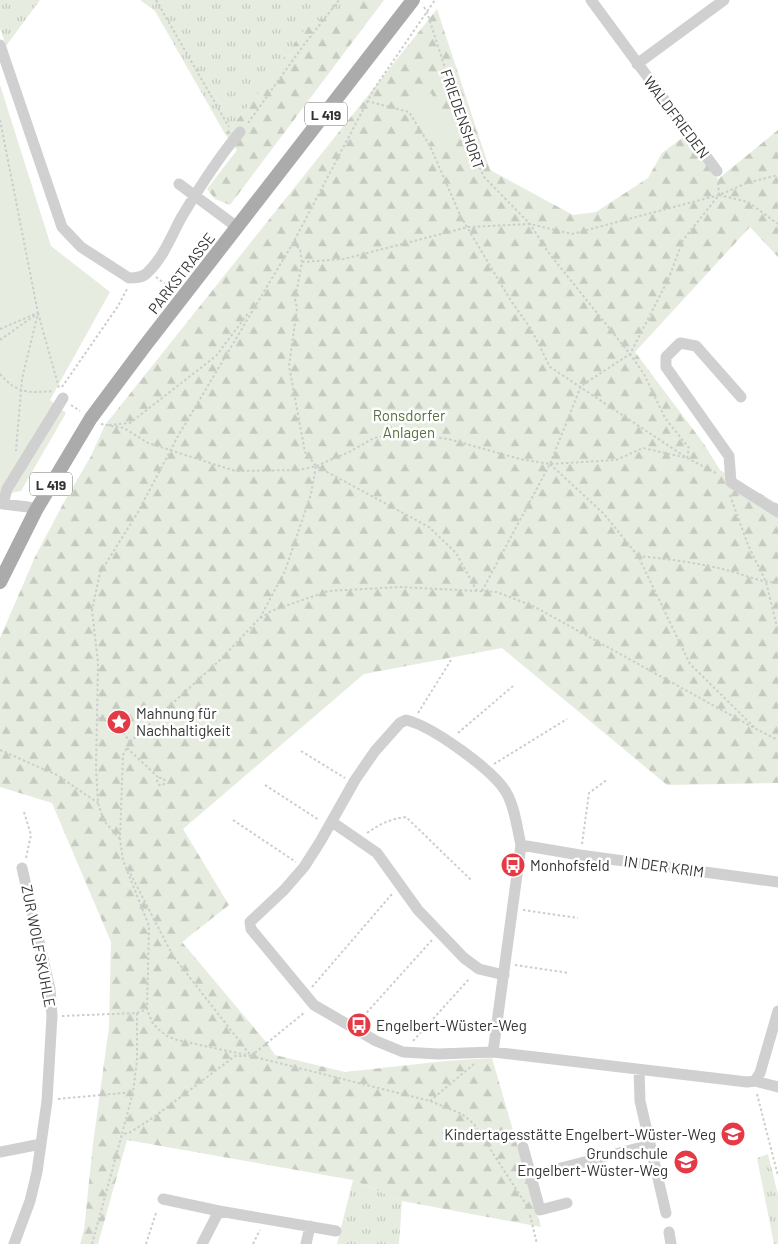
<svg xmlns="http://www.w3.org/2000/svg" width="778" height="1244" font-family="Barlow,sans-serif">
<defs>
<pattern id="grass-tufts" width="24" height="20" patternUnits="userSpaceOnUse" patternTransform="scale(1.25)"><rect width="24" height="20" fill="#e6ecdf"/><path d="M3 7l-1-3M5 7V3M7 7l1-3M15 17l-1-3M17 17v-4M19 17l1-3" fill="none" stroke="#c6cbc0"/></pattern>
<pattern id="forest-firs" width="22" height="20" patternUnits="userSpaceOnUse" patternTransform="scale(1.25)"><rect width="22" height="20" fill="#e6ecdf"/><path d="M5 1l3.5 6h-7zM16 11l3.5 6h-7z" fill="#c6cbc0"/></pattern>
</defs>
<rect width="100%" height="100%" fill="#fff"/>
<path fill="url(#grass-tufts)" d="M0 0H40L6 46 0 28Z
M140 0H347L335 17 247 108 225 134 155 11Z
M768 1154 778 1195V1244H774L757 1158Z
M353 1180 402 1201 399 1244H337Z"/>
<path fill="url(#forest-firs)" d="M347 0H384L230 205 215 199 207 189 237 150 225 134 247 108 311 21 335 17Z
M437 9 490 170 573 215 596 212 648 178 662 153 686 135 718 179 778 130V257L750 227 635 352 704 444 720 470 778 504V783L667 785 502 648 364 674 183 829 229 905 182 942 266 1042 275 1055 345 1072 445 1061 492 1058 541 1227 402 1201 353 1180 127 1140 98 1244H80L84 1230 93 1144 109 1027 111 942 52 803 0 787V638L35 557 63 504 91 456 105 425Z"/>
<path fill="#e6ecdf" d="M0 85 51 246 110 292 50 400 66 413 21 491 0 495Z
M431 93 458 142 439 153 411 106Z"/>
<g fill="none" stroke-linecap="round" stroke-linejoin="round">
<path stroke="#cdcdcd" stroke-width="2" stroke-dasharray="2.5 2.5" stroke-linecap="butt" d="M156 0 229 127
M424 7 427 12 470 146 484 177 530 224 548 252 630 354 644 374 665 418 689 448 687 458
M367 101 409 112 430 146 461 217 511 301 531 329 550 367 687 458 718 474
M0 120 38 313 22 379 16 451
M248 123 303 46 339 0
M719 195 748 202 778 224
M293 243 300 249 302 262 295 299 297 308 289 366 305 452 316 466 429 527 456 553 477 591
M302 262 344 259 468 227 530 224 572 234 719 195 747 183 778 175
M156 277 169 287
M38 313 59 388
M0 329 35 314
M0 340 38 313
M0 374C17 394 29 393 54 391
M62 387 118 306 127 289
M71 405 80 411
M101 424 124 428 148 443 235 471 299 470 316 466 349 452 374 438 402 433 448 439 520 459 550 464 616 460 643 448 687 458
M109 425 130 423 216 356 249 312
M550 464 604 514 638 556 690 664 754 727
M730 495 748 545 766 582 778 631
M638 556C669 559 700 563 730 571 746 575 760 583 778 582
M482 591 550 464 581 386 630 354 668 280 683 240 719 195 718 181
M260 618 285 571 311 494 316 466
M418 713 451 660
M98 718 119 726 130 742
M458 733 513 686
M127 748 159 778
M0 750 57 775 98 803
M301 751 345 778
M494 764 567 719
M159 778H163L165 781 164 784 161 786 158 784 157 781Z
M265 785 319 820
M24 812 31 835 26 858
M233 820 296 862
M367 833C380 824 390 819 406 817L471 880
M120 839 104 821 98 803 96 768 98 663 92 610 100 573 138 512 178 436 293 243 374 89 435 0
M582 844 589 793 608 779
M128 869 173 956 251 1056
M523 910 578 918
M515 965 569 973
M312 987 392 894
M137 1013V1060L133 1092 122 1134 129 1133 154 1117 235 1056H246
M62 1016 137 1013 147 1009
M360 1020 432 940
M413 1041 470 978
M251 1056 177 1040 167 1036 158 1029 152 1022 147 1009 149 926 123 860 120 839 123 755 130 742 220 660 258 620 271 611 328 591 400 587 497 592 535 607 756 729 778 740
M251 1056 430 1101 462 1114 474 1124 527 1206
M251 1056 305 1012
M757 1094 778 1176
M58 1099 133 1092
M430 1101 474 1064
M530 1215 537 1244
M92 1244 122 1134
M146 1244 156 1213
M253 1244 260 1230"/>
<path stroke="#d0d0d0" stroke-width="11" d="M591 0 717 171
M0 45 62 227 81 247 129 278C135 278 142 278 147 273 163 258 171 237 181 218 199 188 217 159 240 132
M637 64 724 0
M179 184 237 227
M741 397 696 346 680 343 666 357V367L729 456 731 482 778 512
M36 510 28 507 3 504 7 489 63 398
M332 822 377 853 418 910 464 958 479 969 504 975
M521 845 580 855 778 882
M493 1052 521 845C517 828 515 807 506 792 493 770 432 726 406 720L400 723 375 751 355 780 320 842 304 867 284 890 250 922 251 929 314 1005 376 1041 403 1052 438 1054 493 1052 747 1082 755 1081 778 1087
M639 1070 640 1101 666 1213
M755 1081 760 1073 778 1011
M523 1147 540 1210 567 1203
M0 1152 41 1144
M530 1176 650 1145
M163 1199 219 1211 336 1231
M669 1232 671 1244
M14 1244 30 1201 37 1172 47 1101 52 1016 50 989 22 868
M202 1244 219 1211
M306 1244 310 1226"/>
<path stroke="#ababab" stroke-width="14" d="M0 582 36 510 91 418 144 347 413 0"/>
</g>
<defs>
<symbol id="sight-disc" viewBox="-11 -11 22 22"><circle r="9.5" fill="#e63946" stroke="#fff"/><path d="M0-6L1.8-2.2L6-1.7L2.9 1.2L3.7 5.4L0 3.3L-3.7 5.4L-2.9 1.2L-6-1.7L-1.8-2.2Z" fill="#fff"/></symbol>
<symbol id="bus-disc" viewBox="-11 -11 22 22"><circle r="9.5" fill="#e63946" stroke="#fff"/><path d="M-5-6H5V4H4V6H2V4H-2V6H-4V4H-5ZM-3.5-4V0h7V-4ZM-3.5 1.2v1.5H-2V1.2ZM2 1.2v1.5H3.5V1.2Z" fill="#fff"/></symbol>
<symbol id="school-disc" viewBox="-11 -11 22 22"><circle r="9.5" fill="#e63946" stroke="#fff"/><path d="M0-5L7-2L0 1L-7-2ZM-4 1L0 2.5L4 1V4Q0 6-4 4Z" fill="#fff"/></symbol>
</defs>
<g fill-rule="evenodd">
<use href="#sight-disc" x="105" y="708" width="28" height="28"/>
<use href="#bus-disc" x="499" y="851" width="28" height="28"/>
<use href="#bus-disc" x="345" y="1011" width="28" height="28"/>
<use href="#school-disc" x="719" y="1120" width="28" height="28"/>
<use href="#school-disc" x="672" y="1148" width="28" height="28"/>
</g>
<g text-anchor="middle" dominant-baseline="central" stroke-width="5" stroke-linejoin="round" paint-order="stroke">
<g fill="#fff" stroke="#707070" stroke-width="1">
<rect x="305" y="102.5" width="42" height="23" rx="4"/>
<rect x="30" y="472.5" width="42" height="23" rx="4"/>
</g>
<g font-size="14" font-weight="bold" fill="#333">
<text x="326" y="114">L 419</text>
<text x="51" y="484">L 419</text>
</g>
<g font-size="15" fill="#333" stroke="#fff">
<text transform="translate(677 117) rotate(53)">WALDFRIEDEN</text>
<text transform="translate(463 119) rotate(71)">FRIEDENSHORT</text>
<text transform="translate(181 273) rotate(-52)">PARKSTRASSE</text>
<text transform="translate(664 866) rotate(8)">IN DER KRIM</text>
<text transform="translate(39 946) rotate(79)">ZUR WOLFSKUHLE</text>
</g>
<g font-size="15" fill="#56703f" stroke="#fff">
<text x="409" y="415">Ronsdorfer<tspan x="409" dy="17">Anlagen</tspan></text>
</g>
<g font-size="15" fill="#333" stroke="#fff" text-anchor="start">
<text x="136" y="713">Mahnung für<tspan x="136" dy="17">Nachhaltigkeit</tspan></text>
<text x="530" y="865">Monhofsfeld</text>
<text x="376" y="1025">Engelbert-Wüster-Weg</text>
<text x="716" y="1134" text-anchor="end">Kindertagesstätte Engelbert-Wüster-Weg</text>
<text x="668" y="1153" text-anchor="end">Grundschule<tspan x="668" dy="17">Engelbert-Wüster-Weg</tspan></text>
</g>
</g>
</svg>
